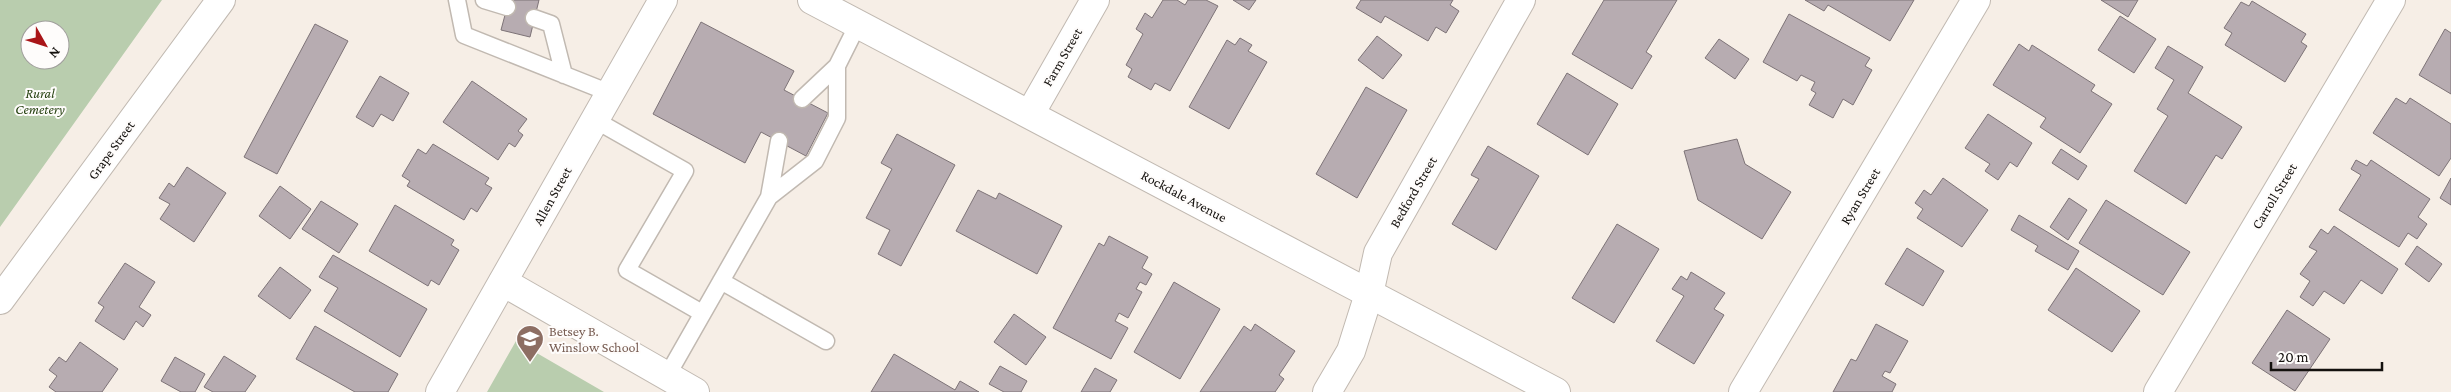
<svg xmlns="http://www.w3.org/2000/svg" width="2451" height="392" font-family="'Crimson Pro',serif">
<rect width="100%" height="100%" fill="#f6eee6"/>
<path fill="#b9cdae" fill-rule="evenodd" d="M0 0H162L0 227ZM30 30H60V60H30Z
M516 341 604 392H487Z"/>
<path fill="#b7acb1" stroke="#7d7377" d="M509 0H539L530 37 501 30Z
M1163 0H1177L1185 5 1188 0H1206L1218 6 1170 91 1155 83 1151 90 1128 77 1132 69 1126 65 1143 34 1136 29 1145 13 1152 18Z
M1233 0H1256L1249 10Z
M1361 0H1453L1450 5 1459 11 1446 33 1436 27 1428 41 1385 16 1381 23 1356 8Z
M1604 0H1677L1646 52 1652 56 1632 89 1572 54Z
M1805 0H1914L1890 41 1828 5 1824 11Z
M2101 0H2138L2128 17Z
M2252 1 2306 34 2301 42 2307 46 2285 82 2225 45 2232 33 2224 28 2241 2 2249 6Z
M1789 14 1870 58 1865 66 1872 70 1853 105 1843 99 1833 118 1809 105 1816 93 1811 90 1815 82 1801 75 1797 81 1763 62Z
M2120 16 2156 39 2134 73 2098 50Z
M701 22 794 71 784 90 828 113 806 156 761 132 745 163 653 114Z
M315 24 348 41 277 174 244 157Z
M2445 29 2451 33V94L2419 75Z
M1377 36 1402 55 1383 79 1358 60Z
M1240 38 1252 45 1248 51 1267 62 1229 129 1189 107 1227 40 1235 45Z
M1719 39 1749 59 1735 79 1705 58Z
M2019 44 2029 51 2032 45 2095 85 2091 91 2112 104 2080 153 2040 127 2046 118 1993 85Z
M2168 46 2203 67 2188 93 2242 127 2222 159 2216 155 2186 204 2134 171 2168 116 2157 109 2174 80 2155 68Z
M1567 73 1618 104 1588 155 1537 124Z
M380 76 409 93 393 121 381 114 373 127 356 117Z
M472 81 527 119 518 131 523 135 515 147 509 143 498 160 443 122Z
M1366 87 1407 110 1357 198 1316 174Z
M2396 98 2406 104 2410 98 2451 124V158L2439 176 2373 133Z
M1988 114 2032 143 2017 167 2010 162 1998 180 1985 171 1990 164 1965 148Z
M897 134 955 165 901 266 878 254 890 230 866 218 892 169 881 163Z
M1737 139 1745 164 1791 192 1762 239 1698 200 1684 151Z
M433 144 489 178 485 184 492 188 477 212 471 208 464 220 407 186 410 181 402 176 418 149 426 154Z
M1488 146 1539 176 1496 250 1452 224 1479 179 1471 175Z
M2061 149 2087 166 2078 180 2052 163Z
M2356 160 2367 166 2371 160 2430 199 2418 217 2427 224 2417 239 2408 233 2399 247 2339 210 2361 175 2351 169Z
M187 167 226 193 194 242 160 219 170 204 159 198 169 183 174 187Z
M1943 178 1988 210 1962 247 1917 218 1923 209 1915 203 1924 190 1931 195Z
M2451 178V205L2440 198Z
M280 186 311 209 290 239 259 216Z
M978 190 996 199 999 193 1062 226 1037 274 956 231Z
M2069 198 2087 210 2068 240 2050 227Z
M2106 200 2190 252 2163 295 2079 243Z
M321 201 358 224 339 253 302 229Z
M395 205 454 240 451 245 459 250 439 285 431 280 428 286 369 251Z
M2019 215 2079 251 2068 270 2035 251 2038 246 2011 230Z
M1617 224 1659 249 1614 323 1572 298Z
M2334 226 2398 269 2382 294 2361 280 2344 304 2324 291 2313 306 2300 297 2310 281 2300 274 2317 251 2309 247 2321 229 2328 234Z
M1109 236 1148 257 1142 268 1152 274 1146 285 1140 282 1136 289 1142 292 1128 318 1119 313 1115 321 1128 328 1111 359 1053 328 1099 243 1104 246Z
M2417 246 2442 264 2429 282 2405 264Z
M1907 248 1944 271 1923 306 1885 284Z
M333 255 427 309 400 357 324 311 338 288 319 277Z
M125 263 155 282 139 307 151 315 143 327 136 321 124 340 95 321 104 307 98 303Z
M280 267 311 290 290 319 258 296Z
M2076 268 2140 311 2112 352 2048 310Z
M1691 272 1725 293 1714 309 1724 315 1694 364 1656 341 1684 296 1672 289 1681 276 1687 280Z
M1174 282 1220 309 1180 379 1134 352Z
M2287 310 2330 339 2295 391 2252 363Z
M1014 314 1046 337 1026 365 994 342Z
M1255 324 1295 351 1279 375 1284 379 1275 392H1200L1244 326 1251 331Z
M1876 324 1908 341 1890 373 1885 371 1882 376 1896 384 1892 392H1833L1851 359 1856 361Z
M315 326 398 374 388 392H355L296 359Z
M80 342 118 369 102 392H56L49 387 57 376 49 370 59 357 66 362Z
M894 354 955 390 960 381 979 392H871Z
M224 356 256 376 245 392H213L204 387Z
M175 357 205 374 195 392H181L161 381Z
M1000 366 1027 381 1021 392H1004L989 384Z
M1095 368 1117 380 1110 392H1081Z"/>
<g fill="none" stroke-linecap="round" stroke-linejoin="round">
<defs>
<path id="service" d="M457 0 464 35 610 93
M484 0 507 7
M534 18 551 24 564 75
M802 99 837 66 858 24
M595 120 685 171 627 270 702 313
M769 197 815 161 837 118V66
M721 281 826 341
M667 376 769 197 779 141"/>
<path id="minor" d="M1030 114 1095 0
M503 282 695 392
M0 300 221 0
M1327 392 1351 351 1369 294 1378 253 1521 0
M1743 392 1976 0
M2158 392 2391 0"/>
<path id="tertiary" d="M440 392 663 0"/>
<path id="secondary" d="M812 0 1556 392"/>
</defs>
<use href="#service" stroke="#c1b9b1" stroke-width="19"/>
<use href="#minor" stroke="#c1b9b1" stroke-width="30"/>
<use href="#tertiary" stroke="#c1b9b1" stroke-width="30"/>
<use href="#secondary" stroke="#c1b9b1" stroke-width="30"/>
<use href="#service" stroke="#fff" stroke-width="16"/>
<use href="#minor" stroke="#fff" stroke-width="28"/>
<use href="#tertiary" stroke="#fff" stroke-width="28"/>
<use href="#secondary" stroke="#fff" stroke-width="28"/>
</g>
<defs>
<symbol id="school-pin" viewBox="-11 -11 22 30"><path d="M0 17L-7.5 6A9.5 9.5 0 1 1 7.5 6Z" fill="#8d6e63" stroke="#fefcfb"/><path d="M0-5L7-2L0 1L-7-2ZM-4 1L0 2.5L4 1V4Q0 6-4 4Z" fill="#fff"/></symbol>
</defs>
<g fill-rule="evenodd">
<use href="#school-pin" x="514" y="323" width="32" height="43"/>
</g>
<g text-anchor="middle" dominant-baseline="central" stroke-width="4" stroke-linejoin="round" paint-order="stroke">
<g font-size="14" fill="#14110e" stroke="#fefcfb">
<text transform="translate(1062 57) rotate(-60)">Farm Street</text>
<text transform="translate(111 150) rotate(-54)">Grape Street</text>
<text transform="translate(1413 192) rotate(-60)">Bedford Street</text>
<text transform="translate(552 196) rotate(-61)">Allen Street</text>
<text transform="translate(1184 196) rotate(28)">Rockdale Avenue</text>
<text transform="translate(1860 196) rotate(-59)">Ryan Street</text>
<text transform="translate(2274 196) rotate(-59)">Carroll Street</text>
</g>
<g font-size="14" font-style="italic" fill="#284313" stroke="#fefcfb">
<text x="40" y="93">Rural<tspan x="40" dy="16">Cemetery</tspan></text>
</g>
<g font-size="14" fill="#785e54" stroke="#fefcfb" text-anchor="start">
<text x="549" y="331">Betsey B.<tspan x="549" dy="16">Winslow School</tspan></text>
</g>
</g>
<g transform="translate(45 45) rotate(129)"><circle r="24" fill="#fefcfb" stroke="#a09e9c"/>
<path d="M0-4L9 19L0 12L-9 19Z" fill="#a91518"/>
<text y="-8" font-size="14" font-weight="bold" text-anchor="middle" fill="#14110e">N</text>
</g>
<path d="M2271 362v8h111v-8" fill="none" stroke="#14110e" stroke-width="2.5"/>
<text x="2278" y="362" font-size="15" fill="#14110e" stroke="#fefcfb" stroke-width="4" paint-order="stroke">20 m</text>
</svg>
